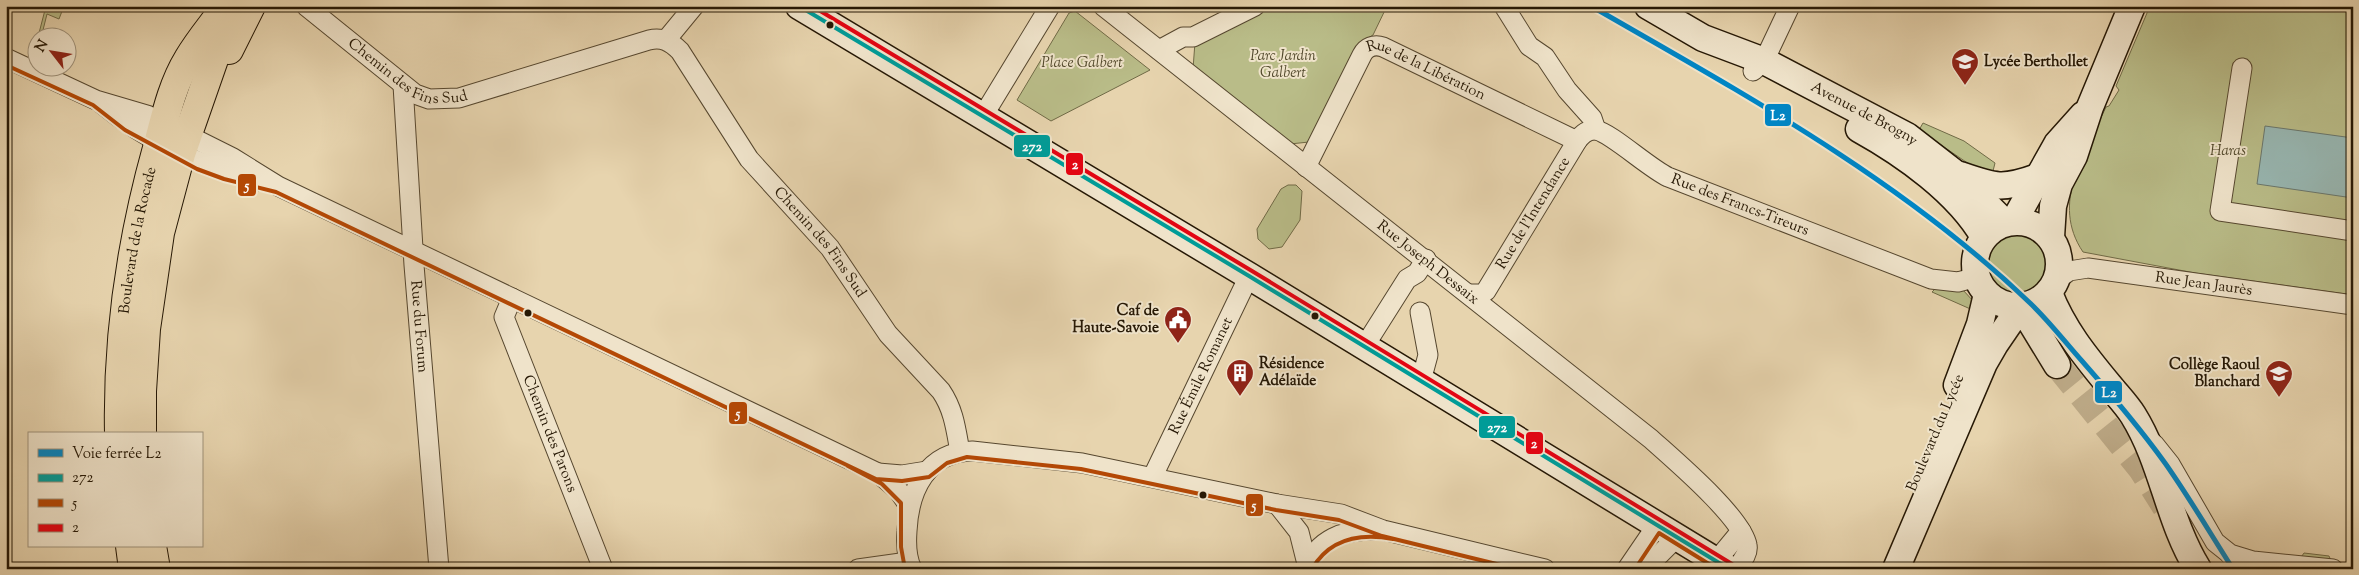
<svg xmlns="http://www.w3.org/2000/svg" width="2359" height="575" font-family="'Sorts Mill Goudy',serif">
<rect width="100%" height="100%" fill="#e7d4ae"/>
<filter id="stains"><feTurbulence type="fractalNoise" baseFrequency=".004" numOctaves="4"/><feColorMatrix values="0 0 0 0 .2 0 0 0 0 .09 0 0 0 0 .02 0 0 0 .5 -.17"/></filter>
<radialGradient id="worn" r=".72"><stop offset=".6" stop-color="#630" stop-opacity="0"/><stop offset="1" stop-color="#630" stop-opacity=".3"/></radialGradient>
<path fill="#b9bc88" stroke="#706a46" d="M46 6H64L59 19 47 14 43 30 50 36 49 37H38Z
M1267 6H1387L1373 35 1358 44 1309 142 1290 144 1193 69 1195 42Z
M2150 6H2353V295L2195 273 2083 252C2050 203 2085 153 2106 107L2109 106 2119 90 2116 86Z
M1075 11 1150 70 1051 121 1017 100 1069 13Z
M1923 123 1964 141 1995 163 1991 179 1919 130Z
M1288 185H1296L1302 191 1300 220 1282 247 1269 249 1258 239 1257 229 1281 189Z
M1986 267a33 33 0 1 1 66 0a33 33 0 1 1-66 0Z
M1937 287 1962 289 1975 303V311L1932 292Z
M2304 553 2329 556 2332 563 2299 560Z"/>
<path fill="#98b7b2" stroke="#6a776d" d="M2265 126 2353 138V198L2257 184Z"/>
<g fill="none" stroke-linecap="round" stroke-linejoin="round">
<path stroke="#c0ae8c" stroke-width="26" stroke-dasharray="26 13" stroke-linecap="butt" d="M2057 365 2141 469 2165 507"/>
<defs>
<g id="street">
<path id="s1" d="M306 6 415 94 429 99 459 98 649 40C662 37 670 41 680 51L749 159 830 248 888 334 941 391C954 410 956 430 960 452"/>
<path id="s2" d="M1103 6 1651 439C1673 459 1742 517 1747 545 1749 554 1741 562 1736 569"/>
<path d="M1504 6 1529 46 1545 57 1567 90 1592 118 1596 130"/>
<path d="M666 40 694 6"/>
<path d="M1159 50 1183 37H1193L1255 6"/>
<path d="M6 58 96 100 147 115 233 158 278 186 878 473 898 490 909 506"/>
<path d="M2242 68 2220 211 2353 231"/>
<path d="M1753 71 1764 61 1790 6"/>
<path id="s3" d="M403 85 414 265 439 569"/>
<path d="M102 104C148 142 202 167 260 181"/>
<path d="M983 116 1050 6"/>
<path id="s4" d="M1306 167 1362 55C1366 47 1374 44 1383 47L1577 141"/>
<path id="s5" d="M2057 280 2069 271 2088 268 2353 305"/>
<path id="s6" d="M1470 294H1482L1486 291 1577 141C1582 134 1588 129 1596 130 1611 133 1649 168 1668 177L1931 279 1958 282 1977 277"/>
<path id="s7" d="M512 298 504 317 603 569"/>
<path d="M1420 312 1428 355 1421 381"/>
<path d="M1364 347 1407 279 1417 273 1426 259"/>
<path d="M2154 444 2170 464 2215 542 2230 554 2253 561 2333 569"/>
<path d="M878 473 902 475 927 471"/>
<path id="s8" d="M1153 476 1249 276"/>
<path d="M1277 504 1299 532 1307 564"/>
<path d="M1717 560 1741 531"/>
<path d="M858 569 908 562"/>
<path d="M912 569C906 557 906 544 907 531 909 490 927 452 972 451L1082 463 1277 504 1341 514 1383 530 1545 569"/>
<path d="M1305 569C1319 538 1343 530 1374 530"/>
<path d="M1627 569 1657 525"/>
<path d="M1645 569 1677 537"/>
</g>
<g id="secondary">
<path d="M799 6 1249 276 1729 569"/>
<path id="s9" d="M1648 6 1703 38 1764 61 1907 136 1956 174 2005 223"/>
<path d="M1859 129C1904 154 1958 192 1984 237"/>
<path d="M1960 175C1995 187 2002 190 2038 177"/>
<path d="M2014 221 2057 144 2083 115"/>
<circle cx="2017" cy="264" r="42"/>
<path d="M2051 237 2053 206 2059 184 2074 156 2090 107 2132 6"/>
<path d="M2049 293C2063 329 2085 356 2109 385 2117 395 2126 404 2133 415 2163 463 2168 521 2198 569"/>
<path d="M1957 385 1980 324 1987 294"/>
<path d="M1896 569 1984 363 1995 344 2021 306 2057 365"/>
</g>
<g id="primary">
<path d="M229 50 251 6"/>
<path id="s10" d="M119 434C117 337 131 241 157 148 165 118 172 85 188 59 199 40 214 23 226 6"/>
<path d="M142 434V391L146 329 160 233 181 154 227 22"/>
<path d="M130 546 133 569"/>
<path d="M152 546 156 569"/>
</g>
</defs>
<use href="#street" stroke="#56472f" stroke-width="21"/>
<use href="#secondary" stroke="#261805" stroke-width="29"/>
<use href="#primary" stroke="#261805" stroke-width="30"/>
<use href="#street" stroke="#efe3ca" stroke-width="19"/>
<use href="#secondary" stroke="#efe3ca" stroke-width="26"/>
<use href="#primary" stroke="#e7d4ae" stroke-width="28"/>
<defs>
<path id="bus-1" d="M799 6 1249 276 1729 569"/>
<path id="bus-2" d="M6 65 93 105 125 130 197 169 224 179 276 192 876 479 902 481 929 477 947 463 967 457 1081 469 1276 510 1339 520 1382 536 1517 569
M848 466 882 484 901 503V547L905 569
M1312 569C1330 538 1360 533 1393 539
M1635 569 1659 533 1717 569"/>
<path id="bus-3" d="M812 6 1252 271 1732 564"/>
</defs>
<use href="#bus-1" stroke="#efe3ca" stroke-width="8"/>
<use href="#bus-2" stroke="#efe3ca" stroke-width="8"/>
<use href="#bus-3" stroke="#efe3ca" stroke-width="8"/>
<use href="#bus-1" stroke="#009c98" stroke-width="4"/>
<use href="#bus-2" stroke="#b44805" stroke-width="4"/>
<use href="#bus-3" stroke="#e30513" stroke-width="4"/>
<defs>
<path id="rail-1" d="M1591 6C1744 94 1902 180 2030 303 2049 321 2065 342 2082 361 2111 394 2139 427 2165 463 2189 497 2210 533 2233 569"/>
</defs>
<use href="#rail-1" stroke="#efe3ca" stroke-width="9"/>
<use href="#rail-1" stroke="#0085c4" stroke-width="5"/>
</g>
<defs>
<symbol id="school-pin" viewBox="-11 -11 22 30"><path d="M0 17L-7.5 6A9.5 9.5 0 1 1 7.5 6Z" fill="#8f2418" stroke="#efe3ca"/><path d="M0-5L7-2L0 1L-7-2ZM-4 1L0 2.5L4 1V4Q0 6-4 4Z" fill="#fff"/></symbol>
<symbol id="civic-pin" viewBox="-11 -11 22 30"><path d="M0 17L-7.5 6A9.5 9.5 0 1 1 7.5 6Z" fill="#8f2418" stroke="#efe3ca"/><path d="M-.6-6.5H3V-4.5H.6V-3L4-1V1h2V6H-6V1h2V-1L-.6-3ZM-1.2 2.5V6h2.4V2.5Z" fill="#fff"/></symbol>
<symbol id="building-pin" viewBox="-11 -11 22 30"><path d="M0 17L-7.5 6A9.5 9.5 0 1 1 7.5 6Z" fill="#8f2418" stroke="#efe3ca"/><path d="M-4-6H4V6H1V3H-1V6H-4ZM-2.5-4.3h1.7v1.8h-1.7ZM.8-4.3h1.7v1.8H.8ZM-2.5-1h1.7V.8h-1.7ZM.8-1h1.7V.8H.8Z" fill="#fff"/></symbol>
</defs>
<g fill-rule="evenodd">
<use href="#school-pin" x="1949" y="46" width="32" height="43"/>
<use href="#civic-pin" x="1162" y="304" width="32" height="43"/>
<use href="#building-pin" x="1224" y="357" width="32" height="43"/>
<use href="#school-pin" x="2263" y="358" width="32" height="43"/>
</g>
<g fill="#261805" stroke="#efe3ca" stroke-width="2">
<circle cx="830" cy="25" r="4.5"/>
<circle cx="528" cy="313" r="4.5"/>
<circle cx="1315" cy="316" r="4.5"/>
<circle cx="1203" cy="495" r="4.5"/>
</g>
<g text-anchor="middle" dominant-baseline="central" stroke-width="4" stroke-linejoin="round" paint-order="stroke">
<g font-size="15" font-style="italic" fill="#52492c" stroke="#efe3ca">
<text x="1283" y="56">Parc Jardin<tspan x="1283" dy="17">Galbert</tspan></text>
<text x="1082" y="63">Place Galbert</text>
<text x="2228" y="151">Haras</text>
</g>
<g font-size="15" font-weight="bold" fill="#261805" stroke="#efe3ca" text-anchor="start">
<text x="1984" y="62">Lycée Berthollet</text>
<text x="1159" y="311" text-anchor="end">Caf de<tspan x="1159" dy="17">Haute-Savoie</tspan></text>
<text x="1259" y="364">Résidence<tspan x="1259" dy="17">Adélaïde</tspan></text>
<text x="2260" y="365" text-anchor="end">Collège Raoul<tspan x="2260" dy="17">Blanchard</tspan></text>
</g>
<g font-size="15" fill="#261805" stroke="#efe3ca">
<text stroke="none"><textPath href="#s1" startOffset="125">Chemin des Fins Sud</textPath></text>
<text stroke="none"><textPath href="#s4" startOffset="198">Rue de la Libération</textPath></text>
<text stroke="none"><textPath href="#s9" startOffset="242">Avenue de Brogny</textPath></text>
<text stroke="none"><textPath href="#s6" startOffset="379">Rue des Francs-Tireurs</textPath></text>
<text stroke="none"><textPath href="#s6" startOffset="108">Rue de l'Intendance</textPath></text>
<text stroke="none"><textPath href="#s10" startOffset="195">Boulevard de la Rocade</textPath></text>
<text stroke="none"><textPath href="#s1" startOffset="656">Chemin des Fins Sud</textPath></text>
<text stroke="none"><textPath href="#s2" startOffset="414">Rue Joseph Dessaix</textPath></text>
<text stroke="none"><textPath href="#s5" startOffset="151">Rue Jean Jaurès</textPath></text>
<text stroke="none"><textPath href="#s3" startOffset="242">Rue du Forum</textPath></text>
<text stroke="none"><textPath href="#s8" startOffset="111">Rue Émile Romanet</textPath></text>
<text stroke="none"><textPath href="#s7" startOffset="146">Chemin des Parons</textPath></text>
<text transform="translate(1936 433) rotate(-67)">Boulevard du Lycée</text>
</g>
</g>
<g stroke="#efe3ca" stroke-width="2">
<rect x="1764" y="103" width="28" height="24" rx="5" fill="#0085c4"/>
<rect x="1013" y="134" width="38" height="24" rx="5" fill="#009c98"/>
<rect x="1065" y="152" width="19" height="24" rx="5" fill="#e30513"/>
<rect x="237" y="173" width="20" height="24" rx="5" fill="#b44805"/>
<rect x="2094" y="380" width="29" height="24" rx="5" fill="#0085c4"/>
<rect x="728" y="401" width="20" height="24" rx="5" fill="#b44805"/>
<rect x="1478" y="415" width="38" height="24" rx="5" fill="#009c98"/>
<rect x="1525" y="431" width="19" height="24" rx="5" fill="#e30513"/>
<rect x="1245" y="493" width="19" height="24" rx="5" fill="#b44805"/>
</g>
<g font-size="14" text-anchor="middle" font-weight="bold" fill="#fff">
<text x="1778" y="120">L2</text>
<text x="1032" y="151">272</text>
<text x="1075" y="169">2</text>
<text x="247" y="190">5</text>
<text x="2109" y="397">L2</text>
<text x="738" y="418">5</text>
<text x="1497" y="432">272</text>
<text x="1534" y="448">2</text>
<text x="1254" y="510">5</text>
</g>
<rect width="2359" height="575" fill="none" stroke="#e7d4ae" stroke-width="25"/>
<rect x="8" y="8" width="2344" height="560" fill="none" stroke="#261805" stroke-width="2.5"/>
<rect x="12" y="12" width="2334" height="550" fill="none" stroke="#261805"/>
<rect x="28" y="432" width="175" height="115" fill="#efe3ca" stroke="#9f927b"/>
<rect x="38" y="449" width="25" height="8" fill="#0085c4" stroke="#9f927b"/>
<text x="72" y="458" font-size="15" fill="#261805">Voie ferrée L2</text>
<rect x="38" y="474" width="25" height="8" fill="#009c98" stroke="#9f927b"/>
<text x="72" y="482" font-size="15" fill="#261805">272</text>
<rect x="38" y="499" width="25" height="8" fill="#b44805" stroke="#9f927b"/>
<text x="72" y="508" font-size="15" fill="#261805">5</text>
<rect x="38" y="524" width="25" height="8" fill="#e30513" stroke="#9f927b"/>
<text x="72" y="532" font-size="15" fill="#261805">2</text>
<g transform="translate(52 52) rotate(301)"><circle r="24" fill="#efe3ca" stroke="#9f927b"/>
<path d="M0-4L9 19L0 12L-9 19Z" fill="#8f2418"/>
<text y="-8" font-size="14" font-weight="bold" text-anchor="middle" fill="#261805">N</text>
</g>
<rect width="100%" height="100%" filter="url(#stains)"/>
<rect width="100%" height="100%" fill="url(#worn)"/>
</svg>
